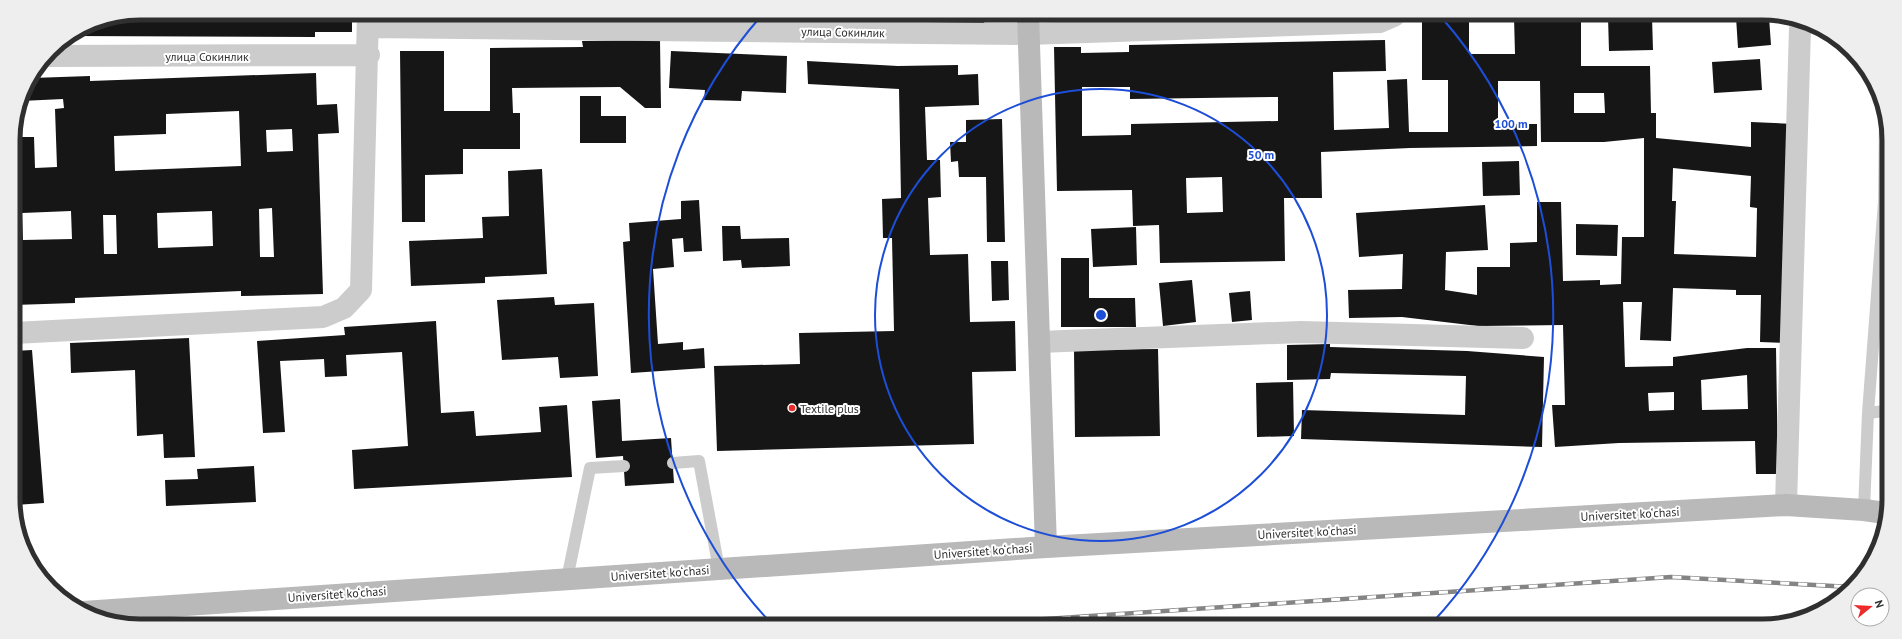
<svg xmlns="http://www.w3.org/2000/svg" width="1902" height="639" font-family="'PT Sans',sans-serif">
<rect width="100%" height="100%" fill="#fff"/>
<path fill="#161616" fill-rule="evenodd" d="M140 13 352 14V32H315V37L71 36 91 23Z
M564 14H586V17H564Z
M832 15H854L855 27 832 28Z
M914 15H985L984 24 915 25Z
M1422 16 1469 17V54H1515L1514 17H1581V66H1650L1651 113H1656V138L1751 147V122L1794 124 1787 343 1760 342 1761 295H1736V290L1673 288 1671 341 1640 340 1642 302H1623L1625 367 1673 366V357L1747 348H1776L1778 474H1756L1755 441 1619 443 1555 447 1552 405H1565L1563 325 1478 326 1402 317 1349 318 1348 290 1402 289 1403 254 1359 257 1356 213 1485 205 1488 250 1446 252 1445 290 1477 295V267H1510V243L1537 242V202H1561L1563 281 1600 280V285L1621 284 1622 237H1644V138L1604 142H1541L1540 81H1498V124H1537V146L1410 148 1321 152 1322 198H1284L1285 261 1160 263 1159 225 1133 226 1132 190 1057 191 1054 47H1081V53L1129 52V45L1385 40 1386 71 1333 72 1334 130 1389 128 1387 80 1407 79 1409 132H1448V80H1422ZM1082 87H1130V99L1278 97V121L1131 124V135L1082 136ZM1574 93H1604L1605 113H1574ZM1673 168 1751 176 1750 207 1757 208 1756 257 1674 254 1676 201H1672ZM1222 177 1223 212 1187 213 1186 178ZM1747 375 1748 409 1702 410 1701 380ZM1674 392V410L1649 411 1648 393Z
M1608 17H1652L1653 50 1609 51Z
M1736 17H1769L1771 45 1738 48Z
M660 40 661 108H645L620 87 512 88 513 113H520V149H463V174L425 175V222H402L400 51H444V111H490V48L583 47 582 41Z
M671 51 787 56 786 93 742 91 741 101 704 100 705 90 669 88Z
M1760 59 1762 90 1714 93 1712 62Z
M807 61 898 66 958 65V75L978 74 979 105 925 107 927 160H940L941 197 928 198 930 255 968 254 970 322 1015 321 1016 371 972 372 974 444 717 451 714 366 800 364 799 333 894 331 892 238H883L882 199 901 198 899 89 808 84Z
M316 73 317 105 337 104 339 133 318 134 323 294 241 296V291L75 298V303L14 305V191L17 190 15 137H34L35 168 57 167 55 109 64 108 63 99 21 101 23 91 32 78 90 76V81ZM239 111 241 166 115 171 114 136 166 134V114ZM292 129 293 151 267 152 266 130ZM272 208 274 257H260L259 209ZM71 211 72 239 23 240 22 213ZM212 211 213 246 158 248 157 213ZM103 215H116L117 254H104Z
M580 96H601V116H626V143H580Z
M1002 119 1005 242H987L986 177H959L958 161 951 162 950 142H966V120Z
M1519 161 1520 195 1483 196 1482 162Z
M542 169 547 274 485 277V283L411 286 409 241 483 238 482 217 509 216 508 171Z
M699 200 702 251 684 252 683 238 672 239 674 267 653 269 658 344 683 342V350L704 348 705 368 631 373 623 242 630 241 629 223 681 219V201Z
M1576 224 1618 225 1617 256 1576 255Z
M722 226H740L741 239 789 238 790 266 742 268 741 260 723 261Z
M1136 227 1137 265 1093 267 1091 229Z
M1061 258H1089V298H1135L1136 327H1061Z
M991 261H1008L1009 300 992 301Z
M1192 280 1196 322 1163 326 1159 283Z
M1250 291 1252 320 1232 322 1229 293Z
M554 297 555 305 594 303 598 376 560 378 558 357 502 360 497 300Z
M436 321 441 413 474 411 476 436 541 432 539 407 567 405 572 477 354 489 352 450 408 446 402 352 346 355 347 376 325 377 324 359 280 361 285 432 263 433 257 341 345 335 344 327Z
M189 338 195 457 164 458 163 434 137 436 135 370 71 373 70 343Z
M1330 344V347L1467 351 1544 357 1542 447 1301 439 1302 410 1465 415 1466 376 1331 373 1330 379 1287 380V345Z
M1158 349 1160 436 1075 437 1074 350Z
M32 350 44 503 15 505 14 351Z
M1293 382 1294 436 1257 437 1256 383Z
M620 399 622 441 671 438 674 483 625 486 623 456 596 458 592 401Z
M254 466 256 502 166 506 165 480 198 479 197 469Z"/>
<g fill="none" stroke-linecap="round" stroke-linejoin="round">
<path stroke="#ccc" stroke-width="12" d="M1868 413 1885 411
M673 463 699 461 719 569
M1864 510 1868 413 1884 202 1885 111
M567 579 590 468 624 466"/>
<path stroke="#ccc" stroke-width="22" d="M369 27 1028 34 1380 22 1394 16
M46 56 369 55
M14 333 323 317 344 308 361 290 368 14
M1039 342 1301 332 1523 338
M1786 505 1800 28"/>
<path stroke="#b9b9b9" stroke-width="22" d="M1028 15 1046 547
M83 612 1046 547 1786 505 1864 510 1885 513"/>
<defs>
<path id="rail" d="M972 624 1671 577 1851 587"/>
</defs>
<use href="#rail" stroke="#848484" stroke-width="4.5"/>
<use href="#rail" stroke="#fff" stroke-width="3" stroke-dasharray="9" stroke-linecap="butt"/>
</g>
<g fill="none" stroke="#1d4ed8" stroke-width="2">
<circle cx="1101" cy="315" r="226"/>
<path d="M768 620A452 452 0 0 1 762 15M1442 18A452 452 0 0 1 1432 623"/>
</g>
<circle fill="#ed2a2c" stroke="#fff" stroke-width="1.5" cx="792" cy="408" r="4"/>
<g text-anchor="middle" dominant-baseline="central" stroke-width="4" stroke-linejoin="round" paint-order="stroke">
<g font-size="12" fill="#2f2f2f" stroke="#fff">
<text transform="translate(843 32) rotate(1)">улица Сокинлик</text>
<text x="207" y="56">улица Сокинлик</text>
<text transform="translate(1630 514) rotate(-3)">Universitet kо‘chasi</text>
<text transform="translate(1307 532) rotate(-3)">Universitet kо‘chasi</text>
<text transform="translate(983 551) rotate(-4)">Universitet kо‘chasi</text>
<text transform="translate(660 573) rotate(-4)">Universitet kо‘chasi</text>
<text transform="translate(337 594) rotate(-4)">Universitet kо‘chasi</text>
</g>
<g font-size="12" fill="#2f2f2f" stroke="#fff" text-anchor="start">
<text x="800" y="408">Textile plus</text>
</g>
</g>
<path d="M0 0H1902V639H0ZM140 20H1762A120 120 0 0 1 1882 140V499A120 120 0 0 1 1762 619H140A120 120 0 0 1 20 499V140A120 120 0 0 1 140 20Z" fill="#eee" fill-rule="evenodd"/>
<path fill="none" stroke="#2f2f2f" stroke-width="5" d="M140 20H1762A120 120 0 0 1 1882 140V499A120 120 0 0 1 1762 619H140A120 120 0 0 1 20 499V140A120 120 0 0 1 140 20Z"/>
<circle cx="1101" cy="315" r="6" fill="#1d4ed8" stroke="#fff" stroke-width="2"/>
<g font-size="12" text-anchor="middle" font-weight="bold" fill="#1d4ed8" stroke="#fff" stroke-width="4" stroke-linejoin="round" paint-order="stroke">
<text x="1511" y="128">100 m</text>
<text x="1261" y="159">50 m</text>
</g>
<g transform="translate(1870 607) rotate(72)"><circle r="19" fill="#ffffff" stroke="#acacac"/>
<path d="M0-3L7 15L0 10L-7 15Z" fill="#ed2a2c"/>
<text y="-6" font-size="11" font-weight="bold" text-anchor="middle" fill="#2f2f2f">N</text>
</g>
</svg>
